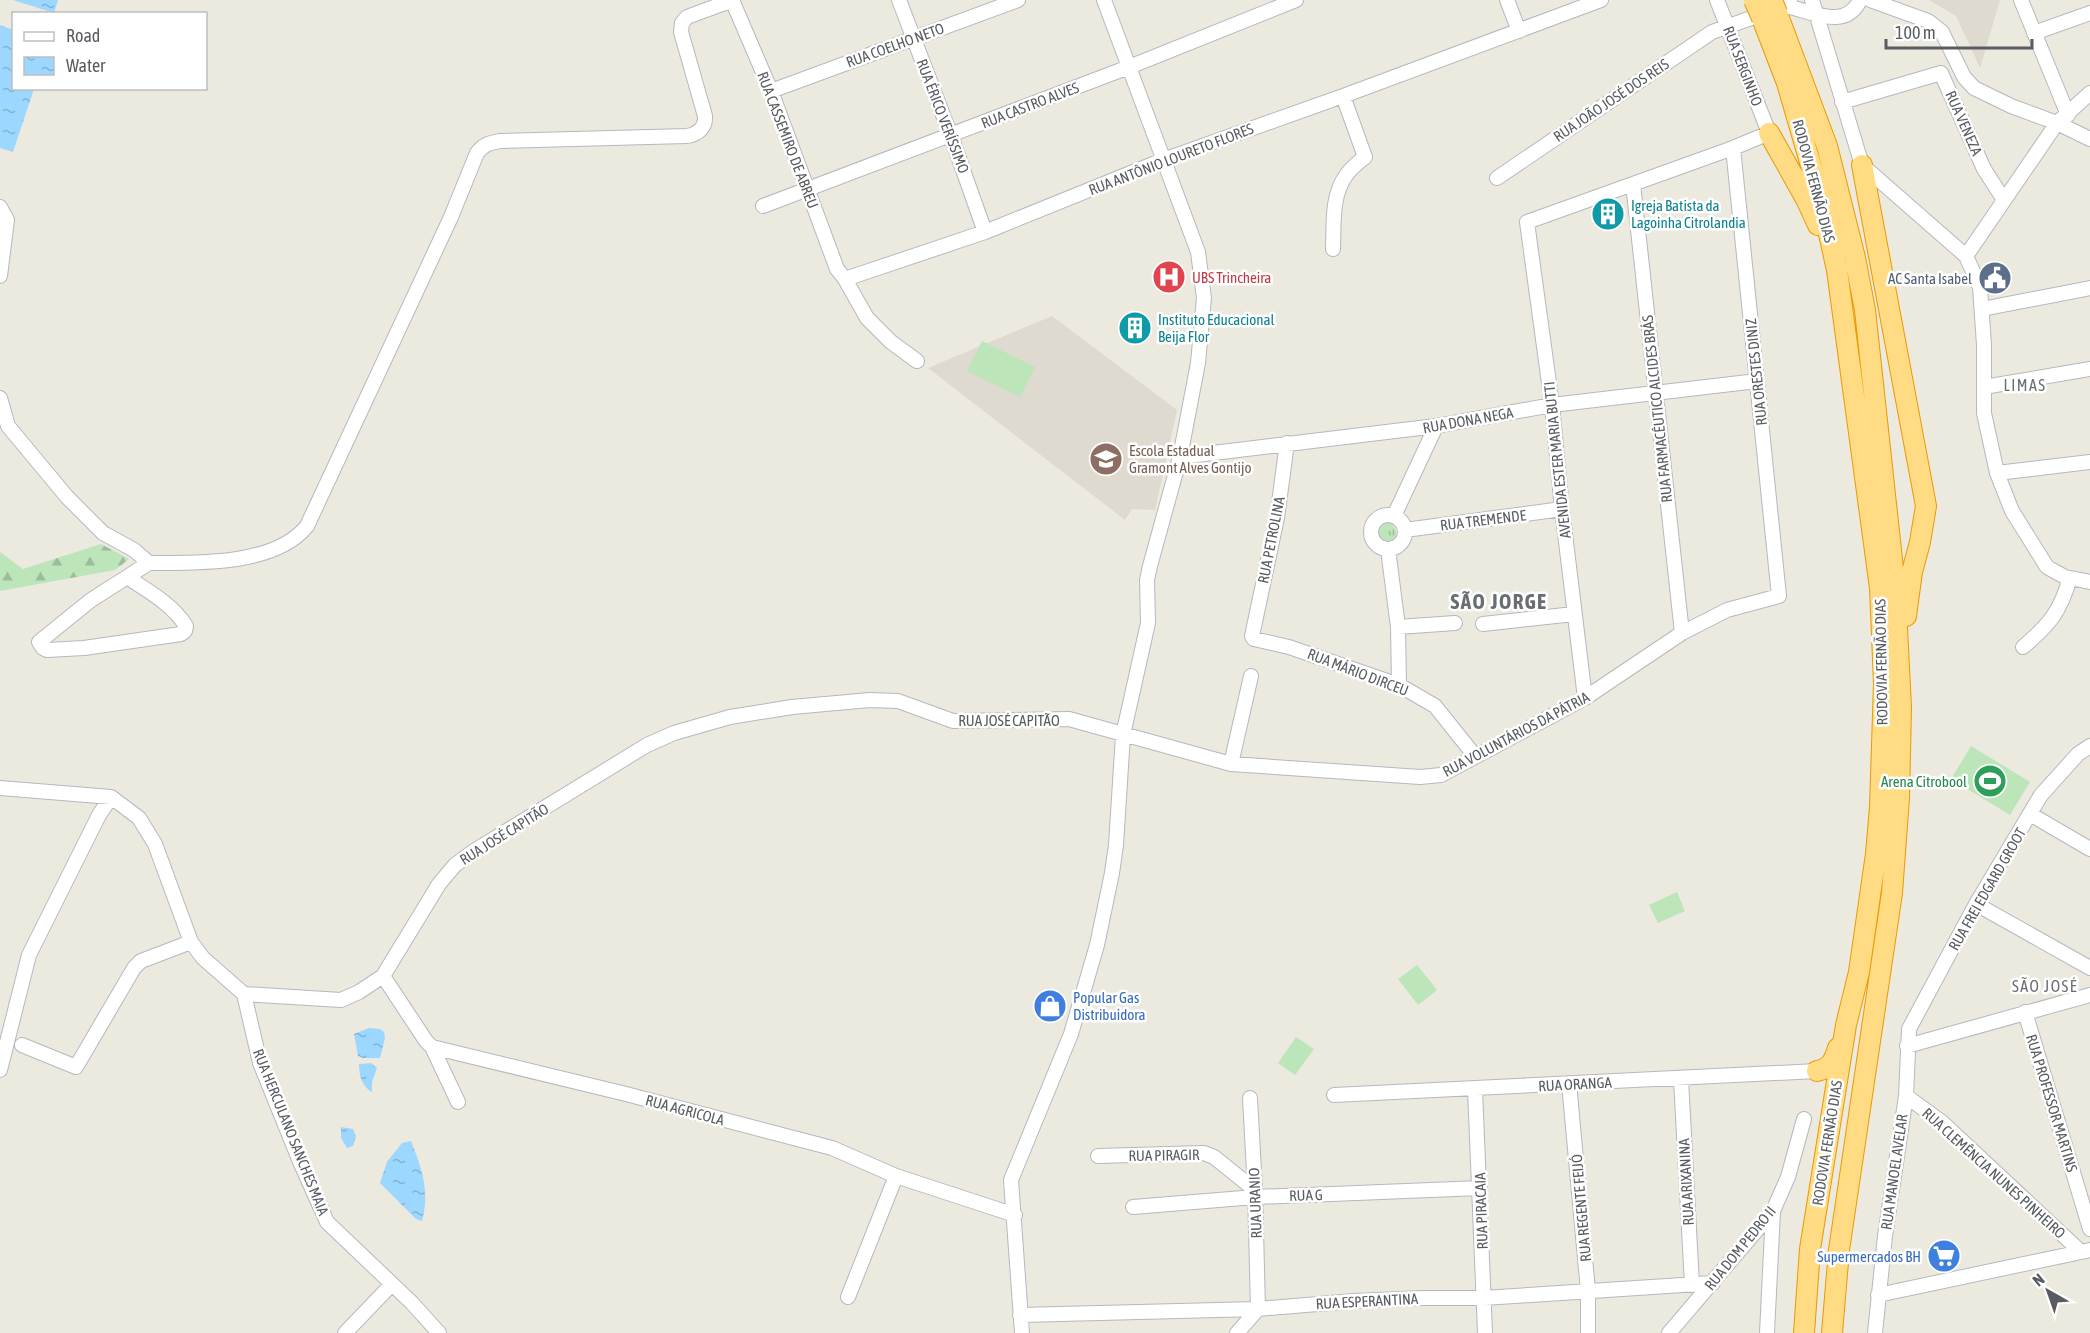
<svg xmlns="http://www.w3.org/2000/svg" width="2090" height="1333" font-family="'Asap Condensed',sans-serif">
<defs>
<pattern id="forest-firs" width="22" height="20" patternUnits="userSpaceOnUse" patternTransform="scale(1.5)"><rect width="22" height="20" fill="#bce5ba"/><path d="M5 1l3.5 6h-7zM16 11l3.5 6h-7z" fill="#9cbd9b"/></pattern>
<pattern id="park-tufts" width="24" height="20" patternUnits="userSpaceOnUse" patternTransform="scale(1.5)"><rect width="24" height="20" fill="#bce5ba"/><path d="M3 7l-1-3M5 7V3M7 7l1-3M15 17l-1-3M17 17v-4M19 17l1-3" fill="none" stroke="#9cbd9b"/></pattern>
<pattern id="water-ripples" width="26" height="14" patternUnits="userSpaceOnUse" patternTransform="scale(1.5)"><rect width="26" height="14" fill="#9cd7ff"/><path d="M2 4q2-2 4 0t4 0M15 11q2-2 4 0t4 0" fill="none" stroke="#82b2d2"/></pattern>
</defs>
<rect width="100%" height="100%" fill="#ece9df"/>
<path fill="#dedad0" d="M1929 0H2000L1980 68 1956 16Z
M1052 316 1177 410 1155 510 1132 509 1125 520 928 368Z"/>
<path fill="#bce5ba" d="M982 341 1035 367 1020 397 967 371Z
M1971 746 2030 782 2010 815 1951 779Z
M1677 892 1685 911 1658 923 1649 905Z
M1417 965 1437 990 1418 1005 1398 979Z
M1296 1037 1314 1049 1295 1075 1278 1063Z"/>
<path fill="url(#forest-firs)" d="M101 544 129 559 115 570 0 591V552L23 569Z"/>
<path fill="url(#park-tufts)" d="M1374 533a11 11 0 1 1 22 0a11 11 0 1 1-22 0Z"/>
<path fill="url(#water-ripples)" d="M13 0H58L54 13Z
M0 25 13 30 14 88 34 89 13 152 0 148Z
M369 1028 380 1029 384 1032 385 1038 380 1058H363L358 1056 354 1034Z
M371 1063 377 1068 372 1082V1092C362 1087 359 1075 359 1064Z
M341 1127 353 1129 356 1136 353 1146 347 1148 341 1138Z
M411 1141C422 1169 430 1191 422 1221L416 1219 380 1183 387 1162 402 1143Z"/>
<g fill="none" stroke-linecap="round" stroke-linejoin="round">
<defs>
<path id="minor" d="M732 0 771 91 837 269 845 279
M899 0 951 136 985 232
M1507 0 1519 31
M1790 0 1785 6C1810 10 1845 32 1860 0
M1812 0 1862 165 1966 256 1980 287 1984 345V413L1997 473 2012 511 2047 567 2065 577 2090 582
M1870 0 1928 21 1942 32 1964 77 1974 88 2011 106 2057 123 2090 139
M2021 0 2068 115
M2034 33 2090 13
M771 91 1018 0
M1842 102 1941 73 1984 169 2004 200
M1497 178 1712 32 1785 6
M1633 184 1682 633
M763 206 1129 67 1296 0
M0 207 7 220 0 276
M1333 249C1334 224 1331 195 1347 174 1352 167 1359 162 1365 157L1343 96
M1966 256 2057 123 2090 93
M1982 309 2090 288
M917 361 891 342 867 318 845 279 985 232 1163 160 1343 96 1601 0
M1984 387 2090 369
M0 398 8 426 67 497 103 533 134 550 149 563C196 563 275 566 307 526L451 217 477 153C484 144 489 143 500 141L687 136C698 134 706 128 705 116L681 32 682 23 687 17 733 0
M1287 443 1277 518 1252 636 1254 639 1289 647 1399 685 1435 706 1475 756
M1180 457 1436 426 1552 405 1757 381
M1997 473 2090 462
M1371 532a17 17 0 1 1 34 0a17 17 0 1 1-34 0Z
M1394 516 1436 426
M1405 530 1562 509
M1388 549 1398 627 1399 685
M127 577C148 591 172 604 186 626L185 631 181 634 84 648 47 650 43 648 39 642 91 600 149 563
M1483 624 1574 614
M1398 627 1455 623
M2023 647C2050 624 2060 612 2070 578
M1585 698 1562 509 1552 405 1527 222 1733 148 1769 133 1717 0
M1231 764 1251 676
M0 788 111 797 139 818 155 844 191 942 203 958 244 994 341 1000 359 992 383 976 439 884 455 865 474 851 647 745 674 733 730 717 792 707 870 700 898 701 953 721 1069 719 1231 764 1420 777 1441 775 1585 698 1682 633 1727 610 1779 596 1733 148
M2030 814 2090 849
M1976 904 2090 968
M383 976 426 1041 432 1047 626 1094 832 1148 896 1176 1015 1215
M244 994 260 1063 301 1164 327 1222 412 1303 439 1333
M2025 1012 2090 1229
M22 1045 76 1067 134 968 141 961 191 942
M1907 1046 2090 995
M432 1047 458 1102
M0 1070 29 955 99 815 111 797
M1681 1079 1692 1285
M1569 1083 1588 1291V1333
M1475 1089 1485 1333
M1334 1095 1817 1071
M1906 1096 1943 1123 2081 1252
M1098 1156 1204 1153 1214 1157 1255 1190
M1133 1207 1255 1197 1480 1188
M1878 1295 2090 1250
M848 1297 896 1176
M1020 1315 1258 1309 1354 1301 1423 1298H1484L1713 1283
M345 1333 392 1284
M1022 1333 1011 1180 1071 1034 1097 945 1112 873 1116 845 1123 735 1148 623 1147 580 1150 566 1180 457 1198 363 1204 298 1198 252 1104 0
M1237 1333 1258 1309 1255 1190 1250 1098
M1669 1333 1773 1211 1788 1177 1804 1119
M1767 1333 1773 1211
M1875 1333 1885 1236 1906 1096 1909 1029 1976 904 2041 795 2078 754 2090 746"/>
<path id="highway" d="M1777 13 1827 146 1855 258 1865 310 1895 587 1901 708 1899 798 1892 893 1839 1250 1832 1333
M1762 18 1787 83 1823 207 1837 270 1880 588 1884 683 1880 807 1876 854 1859 972 1846 1025 1810 1249 1804 1333
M1769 133 1806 199 1818 225
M1862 165 1926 506 1920 542 1912 572 1906 616
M1817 1071C1831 1068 1834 1061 1838 1048"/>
</defs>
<use href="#minor" stroke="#b5b8bd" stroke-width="16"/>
<use href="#highway" stroke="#eb9900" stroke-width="22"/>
<use href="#minor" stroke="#fff" stroke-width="14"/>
<use href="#highway" stroke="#ffdb83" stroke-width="20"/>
<defs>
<path id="highway-bridge" d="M1754 0 1762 18
M1772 0 1777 13"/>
</defs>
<use href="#highway-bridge" stroke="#eb9900" stroke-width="22" stroke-linecap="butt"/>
<use href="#highway-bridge" stroke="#ffdb83" stroke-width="20"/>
</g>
<defs>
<symbol id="building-disc" viewBox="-11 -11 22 22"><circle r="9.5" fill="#0f9aa8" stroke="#fff"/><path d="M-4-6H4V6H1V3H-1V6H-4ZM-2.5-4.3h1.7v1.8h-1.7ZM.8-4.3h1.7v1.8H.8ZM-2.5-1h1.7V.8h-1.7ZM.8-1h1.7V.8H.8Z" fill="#fff"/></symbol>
<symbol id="hospital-disc" viewBox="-11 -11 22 22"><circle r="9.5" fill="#e0444e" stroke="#fff"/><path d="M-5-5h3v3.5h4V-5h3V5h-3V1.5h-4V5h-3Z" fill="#fff"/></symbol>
<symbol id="civic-disc" viewBox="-11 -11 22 22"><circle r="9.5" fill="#5c6f8a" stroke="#fff"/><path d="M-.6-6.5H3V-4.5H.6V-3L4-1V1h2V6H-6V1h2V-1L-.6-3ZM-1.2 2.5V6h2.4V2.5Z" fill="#fff"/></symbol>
<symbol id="school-disc" viewBox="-11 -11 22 22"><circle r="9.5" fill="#8d6e63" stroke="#fff"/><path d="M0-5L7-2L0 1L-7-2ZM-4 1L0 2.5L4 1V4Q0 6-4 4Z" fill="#fff"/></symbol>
<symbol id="stadium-disc" viewBox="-11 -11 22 22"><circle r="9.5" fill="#2e9e5b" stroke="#fff"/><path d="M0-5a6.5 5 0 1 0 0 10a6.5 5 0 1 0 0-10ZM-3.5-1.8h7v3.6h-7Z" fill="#fff"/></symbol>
<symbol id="shop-disc" viewBox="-11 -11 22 22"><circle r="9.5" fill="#3f7fe0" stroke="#fff"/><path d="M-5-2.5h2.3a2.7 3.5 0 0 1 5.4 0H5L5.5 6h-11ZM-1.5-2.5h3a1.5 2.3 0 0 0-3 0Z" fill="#fff"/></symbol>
<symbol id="supermarket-disc" viewBox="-11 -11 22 22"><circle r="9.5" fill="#3f7fe0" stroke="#fff"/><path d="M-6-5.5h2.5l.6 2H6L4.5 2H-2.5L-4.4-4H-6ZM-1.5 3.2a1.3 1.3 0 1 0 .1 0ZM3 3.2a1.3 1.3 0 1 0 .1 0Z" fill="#fff"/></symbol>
</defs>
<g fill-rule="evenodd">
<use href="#building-disc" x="1589" y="195" width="38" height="38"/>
<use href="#hospital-disc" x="1150" y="258" width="38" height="38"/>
<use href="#civic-disc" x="1976" y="259" width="38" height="38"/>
<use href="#building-disc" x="1116" y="309" width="38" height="38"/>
<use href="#school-disc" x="1087" y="440" width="38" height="38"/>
<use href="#stadium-disc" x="1971" y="762" width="38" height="38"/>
<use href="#shop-disc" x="1031" y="987" width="38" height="38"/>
<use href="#supermarket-disc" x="1925" y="1237" width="38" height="38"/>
</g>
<g text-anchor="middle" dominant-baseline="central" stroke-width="5" stroke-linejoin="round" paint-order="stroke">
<g font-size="15" fill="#585c61" stroke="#fff">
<text transform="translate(895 45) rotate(-20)">RUA COELHO NETO</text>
<text transform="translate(1743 66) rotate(69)">RUA SERGINHO</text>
<text transform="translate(1611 100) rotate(-34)">RUA JOÃO JOSÉ DOS REIS</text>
<text transform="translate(1030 105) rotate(-21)">RUA CASTRO ALVES</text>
<text transform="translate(943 116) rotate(69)">RUA ÉRICO VERÍSSIMO</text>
<text transform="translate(1964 123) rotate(66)">RUA VENEZA</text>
<text transform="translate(788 140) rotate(69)">RUA CASSEMIRO DE ABREU</text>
<text transform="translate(1171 159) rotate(-21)">RUA ANTÔNIO LOURETO FLORES</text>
<text transform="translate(1814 181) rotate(75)">RODOVIA FERNÃO DIAS</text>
<text transform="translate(1756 372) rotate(-96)">RUA ORESTES DINIZ</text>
<text transform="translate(1657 409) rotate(-96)">RUA FARMACÊUTICO ALCIDES BRÁS</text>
<text transform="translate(1468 420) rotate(-10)">RUA DONA NEGA</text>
<text transform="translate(1557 460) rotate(-96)">AVENIDA ESTER MARIA BUTTI</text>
<text transform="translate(1483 520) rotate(-7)">RUA TREMENDE</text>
<text transform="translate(1271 540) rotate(-79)">RUA PETROLINA</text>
<text transform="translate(1881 662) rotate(-91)">RODOVIA FERNÃO DIAS</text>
<text transform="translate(1358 672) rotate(21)">RUA MÁRIO DIRCEU</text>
<text x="1009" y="720">RUA JOSÉ CAPITÃO</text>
<text transform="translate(1516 734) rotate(-28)">RUA VOLUNTÁRIOS DA PÁTRIA</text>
<text transform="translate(504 834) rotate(-32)">RUA JOSÉ CAPITÃO</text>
<text transform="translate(1987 889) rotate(-60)">RUA FREI EDGARD GROOT</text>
<text transform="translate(1575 1084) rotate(-3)">RUA ORANGA</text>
<text transform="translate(2052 1103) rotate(73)">RUA PROFESSOR MARTINS</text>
<text transform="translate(685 1110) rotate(15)">RUA AGRICOLA</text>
<text transform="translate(291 1132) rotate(68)">RUA HERCULANO SANCHES MAIA</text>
<text transform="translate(1827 1143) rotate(-81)">RODOVIA FERNÃO DIAS</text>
<text transform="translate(1164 1155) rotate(-1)">RUA PIRAGIR</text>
<text transform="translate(1894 1172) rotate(-82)">RUA MANOEL AVELAR</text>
<text transform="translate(1994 1173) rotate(42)">RUA CLEMÊNCIA NUNES PINHEIRO</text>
<text transform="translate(1686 1182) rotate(-93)">RUA ARIXANINA</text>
<text transform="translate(1306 1195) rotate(-2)">RUA G</text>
<text transform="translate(1255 1203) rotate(-92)">RUA URANIO</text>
<text transform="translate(1581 1208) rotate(-95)">RUA REGENTE FEIJÓ</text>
<text transform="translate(1481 1211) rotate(-92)">RUA PIRACAIA</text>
<text transform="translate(1740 1248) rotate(-51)">RUA DOM PEDRO II</text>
<text transform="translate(1367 1301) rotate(-3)">RUA ESPERANTINA</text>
</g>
<g font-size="15" fill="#0d838f" stroke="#fff" text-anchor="start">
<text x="1631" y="205">Igreja Batista da<tspan x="1631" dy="17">Lagoinha Citrolandia</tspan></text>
<text x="1158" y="319">Instituto Educacional<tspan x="1158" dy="17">Beija Flor</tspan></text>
</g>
<g font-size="15" fill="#be3a42" stroke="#fff" text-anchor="start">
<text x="1192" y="277">UBS Trincheira</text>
</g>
<g font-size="15" fill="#4e5e75" stroke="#fff" text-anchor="end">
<text x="1972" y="278">AC Santa Isabel</text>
</g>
<g font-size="15" fill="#785e54" stroke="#fff" text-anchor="start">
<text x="1129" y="450">Escola Estadual<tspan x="1129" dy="17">Gramont Alves Gontijo</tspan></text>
</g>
<g font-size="15" fill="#27864d" stroke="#fff" text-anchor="end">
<text x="1967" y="781">Arena Citrobool</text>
</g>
<g font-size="15" fill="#366cbe" stroke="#fff" text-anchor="start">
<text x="1073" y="997">Popular Gas<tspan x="1073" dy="17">Distribuidora</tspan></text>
<text x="1921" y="1256" text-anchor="end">Supermercados BH</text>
</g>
<g font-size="16" letter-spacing="1.5" fill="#696e73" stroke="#fff">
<text x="2025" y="385">LIMAS</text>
<text x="2045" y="986">SÃO JOSÉ</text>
</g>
<g font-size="21" font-weight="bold" letter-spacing="1.5" fill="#696e73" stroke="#fff">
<text x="1499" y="601">SÃO JORGE</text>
</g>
</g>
<rect x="12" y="12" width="195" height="78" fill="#ffffff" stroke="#bcbec0" stroke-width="1.5"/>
<rect x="24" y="32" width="30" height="9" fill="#ffffff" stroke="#bcbec0" stroke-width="1.5"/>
<text x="66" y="42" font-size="18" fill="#585c61">Road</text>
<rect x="24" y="57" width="30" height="18" fill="url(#water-ripples)" stroke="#bcbec0" stroke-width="1.5"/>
<text x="66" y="72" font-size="18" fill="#585c61">Water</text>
<g transform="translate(2048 1291) rotate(320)" stroke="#ffffff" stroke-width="4.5" paint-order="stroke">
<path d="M0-4.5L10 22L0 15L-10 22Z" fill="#585c61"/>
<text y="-9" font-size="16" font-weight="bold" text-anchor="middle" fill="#585c61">N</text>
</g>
<path d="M1886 39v9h146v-9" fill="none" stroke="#585c61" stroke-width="3"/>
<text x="1895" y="39" font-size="18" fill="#585c61" stroke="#ffffff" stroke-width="4.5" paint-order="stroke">100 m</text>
</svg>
